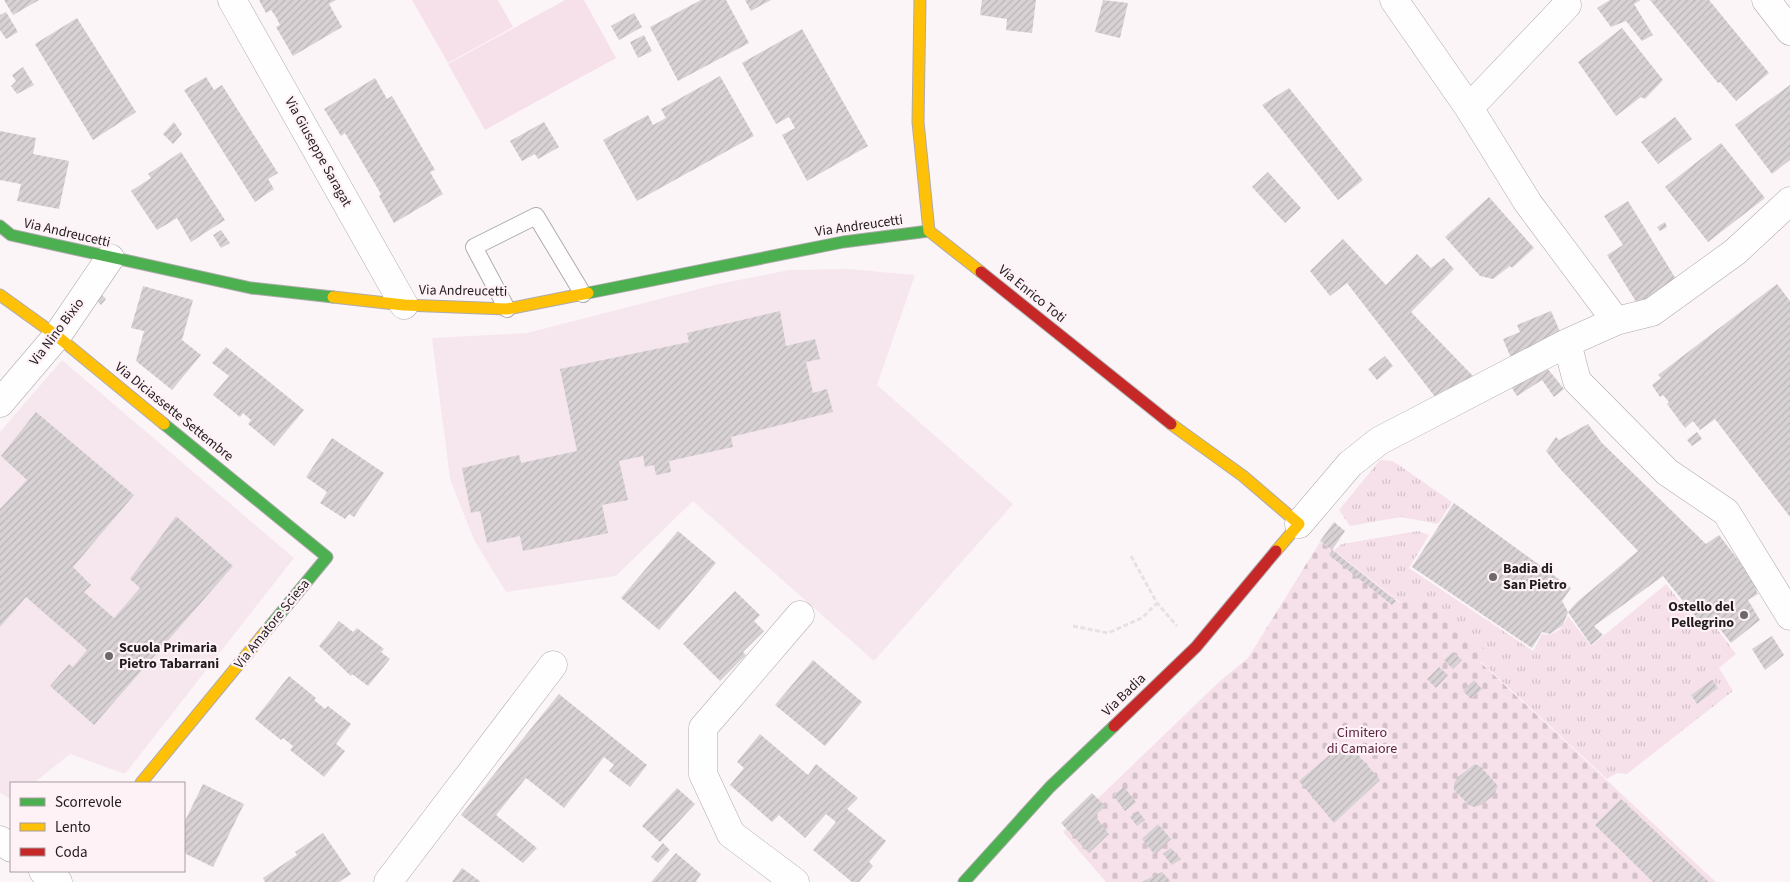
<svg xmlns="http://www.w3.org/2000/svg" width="1790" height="882" font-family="'Source Sans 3',sans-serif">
<defs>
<pattern id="grass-tufts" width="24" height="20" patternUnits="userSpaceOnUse" patternTransform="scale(1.25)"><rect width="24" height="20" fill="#f6e1eb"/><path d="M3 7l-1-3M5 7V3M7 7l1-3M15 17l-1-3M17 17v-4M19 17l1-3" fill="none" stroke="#d3c0c9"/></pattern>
<pattern id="cemetery-stones" width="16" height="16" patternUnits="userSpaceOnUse" patternTransform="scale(1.25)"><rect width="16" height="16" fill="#f6e1eb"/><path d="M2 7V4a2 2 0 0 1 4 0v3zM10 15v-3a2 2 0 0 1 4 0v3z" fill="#d3c0c9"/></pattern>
<pattern id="building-hatch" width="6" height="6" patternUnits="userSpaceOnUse" patternTransform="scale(1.25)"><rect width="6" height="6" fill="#d8d2d5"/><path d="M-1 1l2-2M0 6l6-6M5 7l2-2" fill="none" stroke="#b9b4b6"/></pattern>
</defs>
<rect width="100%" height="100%" fill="#fcf5f8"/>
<path fill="#f6e7ee" d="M848 269 915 275 877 385 1013 504 874 661 693 501 616 576 506 592 474 540 450 479 432 338 527 333 714 285 789 270Z
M62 360 294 558 125 774 70 754 34 783H11V799L0 793V432Z"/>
<path fill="url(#grass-tufts)" d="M1380 460 1393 461 1452 502 1438 524 1401 517 1350 526 1339 510Z
M1418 531 1429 535 1409 568 1533 651 1542 634C1555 637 1564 627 1568 616L1591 646 1666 584 1701 628 1712 622 1736 654 1719 668 1733 691 1627 774 1617 773 1607 779 1480 661 1488 653 1401 603 1334 550 1342 544Z"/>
<path fill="url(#cemetery-stones)" d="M1320 542 1334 550 1400 603 1411 599 1428 601 1489 653 1480 662 1716 882H1106L1063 832 1220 681 1248 658Z"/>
<path fill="#f6e1eb" d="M412 0H498L513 27 448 63Z
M565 0H584L616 58 485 130 448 64Z"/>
<path fill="url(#building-hatch)" d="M4 0H39L13 15Z
M259 0H336L329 4 342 27 293 56 276 27 280 25 276 17 271 10 266 13Z
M701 0H726L749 43 678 81 650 27Z
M745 0H771L751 11Z
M982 0H1036L1032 33 1006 30 1007 19 980 15Z
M1103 0 1128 3 1120 38 1095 32Z
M1610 0H1641L1634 4 1653 35 1642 41 1626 21 1611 27 1597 8Z
M1650 0H1709L1769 73 1736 101 1720 82 1718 83Z
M6 12 18 32 6 39 0 30V15Z
M634 13 642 27 619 40 611 26Z
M77 18 136 112 93 140 35 44Z
M1622 28 1663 80 1645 99 1641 97 1616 116 1578 62Z
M802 29 868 146 807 181 782 135 795 128 789 117 776 124 742 63Z
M644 35 652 51 638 58 630 42Z
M23 67 34 85 17 94 11 86 16 81 12 75Z
M720 76 754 136 637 201 603 140 648 115 653 125 666 118 661 109Z
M206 77 214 90 222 85 278 173 268 179 274 189 255 202 184 90Z
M375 78 387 99 392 96 435 170 430 172 443 194 394 223 379 196 381 194 345 133 341 136 324 109Z
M1790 85V160L1772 174 1735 125Z
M1289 88 1363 180 1338 200 1262 105Z
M1675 117 1692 139 1658 164 1641 142Z
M174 122 182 134 173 144 163 134Z
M544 122 559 147 538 159 535 154 522 161 510 141Z
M0 131 36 138 33 154 69 161 59 209 17 201 21 184 0 180Z
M1721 143 1765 198 1708 242 1665 187Z
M181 152 225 220 191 242 177 218 157 230 131 191 151 178 148 174Z
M1268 172 1301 208 1285 223 1252 187Z
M1489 197 1534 248 1512 268 1510 266 1493 279 1480 276 1445 237Z
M1628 201 1679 284 1640 308 1607 255 1623 245 1604 216Z
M1665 222 1667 227 1660 231 1657 227Z
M221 230 230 243 221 248 213 235Z
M1343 239 1386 285 1417 254 1431 268 1444 258 1454 269 1411 312 1473 376 1439 402 1347 283 1330 296 1310 271Z
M1777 284 1790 301V517L1715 419 1700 430 1693 421 1685 428 1667 404 1669 402 1663 395 1660 397 1652 385 1661 378 1658 375Z
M143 286 193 300 182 340 201 355 172 390 136 361 144 331 131 328Z
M101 294 106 299 101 305 96 300Z
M780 311 786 346 815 339 820 359 806 362 813 393 827 389 833 412 731 437 733 447 669 461 671 472 656 475 654 465 645 467 643 456 619 461 628 500 602 505 608 533 523 551 520 536 487 543 480 511 471 513 462 468 519 455 521 463 577 451 560 369 689 342 687 333Z
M1551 311 1562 336 1511 358 1503 339 1520 332 1517 325Z
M226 347 304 410 274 446 248 424 251 420 243 413 240 417 213 395 229 376 212 363Z
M1385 356 1393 366 1377 380 1368 369Z
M1543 363 1564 389 1554 397 1542 380 1517 396 1510 385Z
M36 412 134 495 73 567 91 585 84 592 114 618 140 588 130 579 176 516 233 566 94 725 50 686 69 664 73 667 87 650 26 597 0 627V509L27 480 1 456Z
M1588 424 1602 443 1706 544 1719 535 1760 588 1756 590 1758 594 1748 600 1760 620 1731 643 1712 619 1702 625 1663 576 1594 626 1603 635 1591 645 1568 612 1577 602 1638 551 1561 470 1546 451 1556 437 1559 440Z
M1697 432 1702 439 1692 446 1687 440Z
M332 438 384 473 354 517 349 514 345 519 320 503 327 492 306 477Z
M1454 503 1571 588 1562 601 1568 612 1563 625 1550 634 1542 632 1532 648 1412 567Z
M1334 522 1345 531 1332 550 1320 541Z
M678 531 716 563 659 630 621 598Z
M1332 550 1396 601 1392 605 1329 555Z
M735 591 760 615 754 621 764 631 743 652 746 655 720 681 683 644Z
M339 621 353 632 357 628 384 649 381 652 390 659 368 686 352 674 351 676 319 646Z
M1772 636 1784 655 1765 670 1752 649Z
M1453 652 1462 660 1453 669 1444 660Z
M813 660 862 702 825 746 775 705Z
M1439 667 1448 675 1436 688 1427 679Z
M289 676 316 698 314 700 325 709 328 706 351 724 336 744 345 751 324 777 290 750 293 746 283 738 281 740 255 719Z
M1474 680 1482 689 1471 699 1463 691Z
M1712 680 1718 688 1697 704 1691 695Z
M559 694 647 765 630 787 609 771 614 765 604 757 564 808 526 778 496 815 537 848 523 863 461 815Z
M760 734 808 775 816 764 858 798 847 809 886 841 869 862 873 866 859 882H852L813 850 836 822 826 814 805 838 779 815 772 822 730 785 744 768 737 762Z
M1346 741 1380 780 1334 823 1299 781Z
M1475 764 1481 767 1498 786 1494 795 1481 805 1474 807 1469 805 1454 790V783L1458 777Z
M203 784 244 804 213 867 184 853V823Z
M1124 787 1136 802 1125 811 1113 795Z
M677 788 695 804 660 842 642 826Z
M1092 793 1105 806 1095 816 1109 834 1089 853 1061 823Z
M1621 799 1709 882H1653L1595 825Z
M1138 811 1145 820 1137 826 1130 817Z
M1158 824 1171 839 1155 855 1142 839Z
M323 833 351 874 339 882H265L263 878 297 855 295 852Z
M663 843 670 850 658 863 651 857Z
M1171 848 1181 859 1172 865 1163 854Z
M676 853 701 874 696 881 698 882H651Z
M462 868 481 882H452Z
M1162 872 1171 882H1142Z"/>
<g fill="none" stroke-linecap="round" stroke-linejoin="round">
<defs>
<path id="lane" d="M507 309 474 247 536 216 583 294"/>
<path id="street" d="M232 0 404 305
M1394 0 1469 108 1528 203 1616 321
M1766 0 1790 31
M1469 108 1567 5
M1567 343 1577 381 1667 472 1726 512 1790 616
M0 403 57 336 110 258
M1299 524 1350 464 1379 441 1567 343 1616 321 1652 312 1735 252 1790 201
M0 840 11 848
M43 871 58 882
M388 882 553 665
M795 882 731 834 703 774V728L800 615"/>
<path id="fast" d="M0 226 11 235 251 288 333 297
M588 293 843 242 929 231
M164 424 327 557 266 631
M964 882 1050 787 1114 726"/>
<path id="slow" d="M920 0 918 122 929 231 981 272
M0 295 57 336 164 424
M333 297 404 305 507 309 588 293
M1171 424 1243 476 1299 524 1276 551
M141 783 266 631"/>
<path id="jam" d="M981 272 1171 424
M1114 726 1196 647 1276 551"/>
</defs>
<use href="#lane" stroke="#afaaac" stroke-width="18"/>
<use href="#street" stroke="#afaaac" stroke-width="29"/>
<use href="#fast" stroke="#afaaac" stroke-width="13"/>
<use href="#slow" stroke="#afaaac" stroke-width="13"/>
<use href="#jam" stroke="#afaaac" stroke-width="13"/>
<path stroke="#e5e2e4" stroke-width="3" stroke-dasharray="5 2.5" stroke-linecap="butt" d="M1131 556 1157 603 1177 626
M1073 626 1108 633 1142 618 1157 603"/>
<use href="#lane" stroke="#fffefe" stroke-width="16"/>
<use href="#street" stroke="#fffefe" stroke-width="28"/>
<use href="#fast" stroke="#4caf50" stroke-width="11"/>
<use href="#slow" stroke="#ffc107" stroke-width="11"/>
<use href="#jam" stroke="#c62828" stroke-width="11"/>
</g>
<g fill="#6d686a" stroke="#fff2f7" stroke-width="2">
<circle cx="1493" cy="577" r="5"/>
<circle cx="1744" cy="615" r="5"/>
<circle cx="109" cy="656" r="5"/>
</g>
<g text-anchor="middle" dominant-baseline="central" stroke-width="4.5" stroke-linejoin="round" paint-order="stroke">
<g font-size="14" fill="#201c1e" stroke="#fff2f7">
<text transform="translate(318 152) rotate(61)">Via Giuseppe Saragat</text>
<text transform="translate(859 226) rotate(-8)">Via Andreucetti</text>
<text transform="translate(67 233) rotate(13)">Via Andreucetti</text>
<text transform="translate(463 291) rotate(1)">Via Andreucetti</text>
<text transform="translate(1032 294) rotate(39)">Via Enrico Toti</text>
<text transform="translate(57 332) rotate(-53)">Via Nino Bixio</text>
<text transform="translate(174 412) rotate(39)">Via Diciassette Settembre</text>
<text transform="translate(272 624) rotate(-51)">Via Amatore Sciesa</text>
<text transform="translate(1124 695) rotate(-44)">Via Badia</text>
</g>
<g font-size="14" font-weight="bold" fill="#201c1e" stroke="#fff2f7" text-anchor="start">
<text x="1503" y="569">Badia di<tspan x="1503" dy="16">San Pietro</tspan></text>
<text x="1734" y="607" text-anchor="end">Ostello del<tspan x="1734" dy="16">Pellegrino</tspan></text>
<text x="119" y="648">Scuola Primaria<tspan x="119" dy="16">Pietro Tabarrani</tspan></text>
</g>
<g font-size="14" fill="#5a2542" stroke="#fff2f7">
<text x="1362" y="733">Cimitero<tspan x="1362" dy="16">di Camaiore</tspan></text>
</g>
</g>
<rect x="10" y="782" width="175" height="90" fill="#fff2f7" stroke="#a69ca0"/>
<rect x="20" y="798" width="25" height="8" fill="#4caf50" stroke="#a69ca0"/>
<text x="55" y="807" font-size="15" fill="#201c1e">Scorrevole</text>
<rect x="20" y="823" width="25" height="8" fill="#ffc107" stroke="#a69ca0"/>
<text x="55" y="832" font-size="15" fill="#201c1e">Lento</text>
<rect x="20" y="848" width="25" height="8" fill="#c62828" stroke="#a69ca0"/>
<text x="55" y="857" font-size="15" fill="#201c1e">Coda</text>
</svg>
